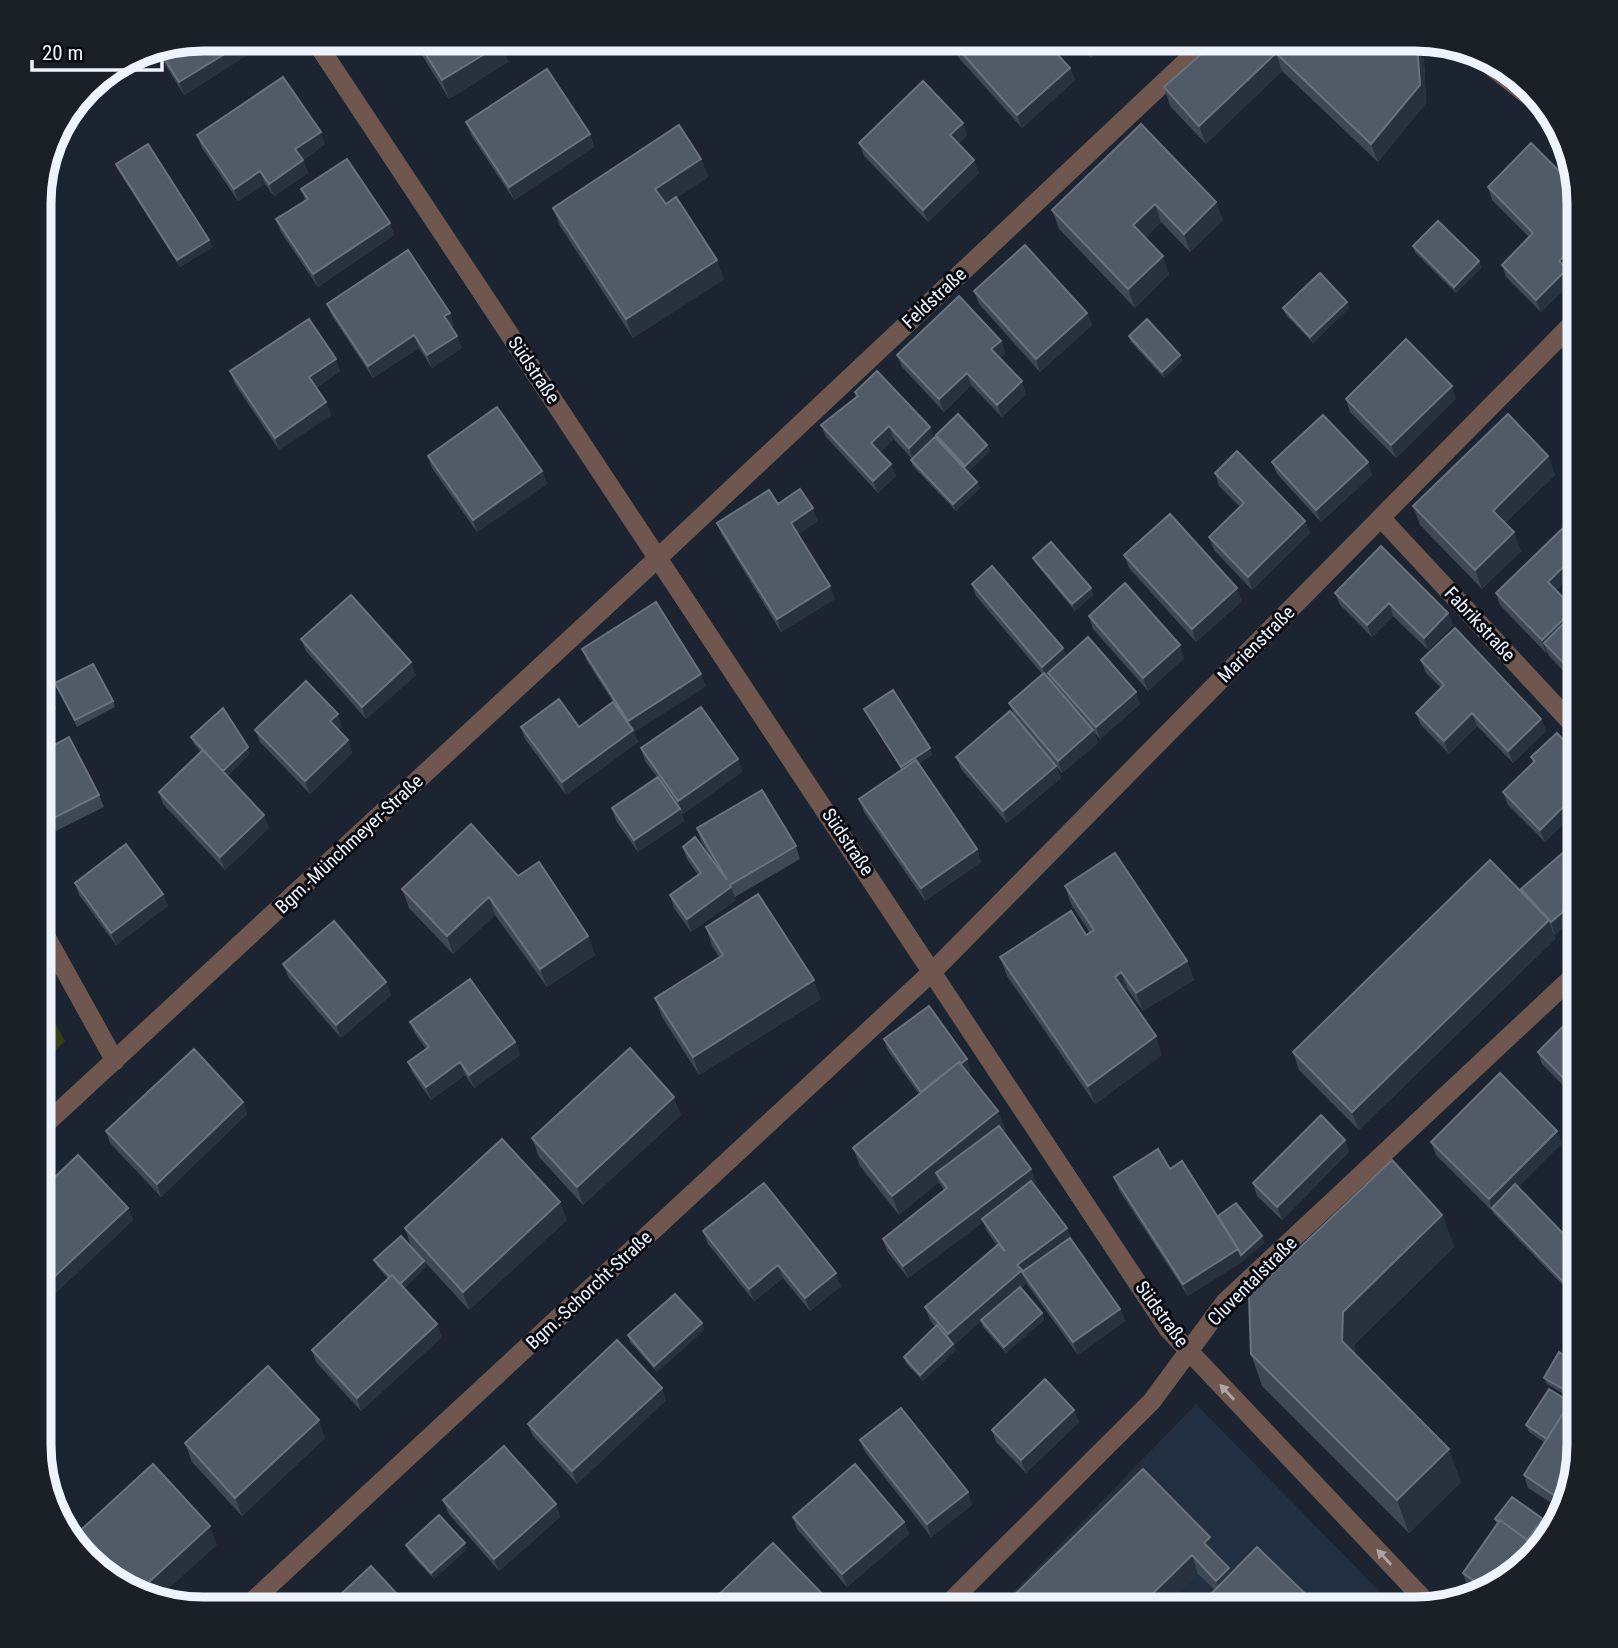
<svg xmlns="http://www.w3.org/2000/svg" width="1618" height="1648" font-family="'Roboto Condensed',sans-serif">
<rect width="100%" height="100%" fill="#1b2430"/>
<path fill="#212f40" d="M1196 1404 1397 1609H997Z"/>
<path fill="#353e17" d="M39 994 65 1041 39 1066Z"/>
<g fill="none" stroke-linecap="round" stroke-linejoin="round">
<path stroke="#6f574f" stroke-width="19" d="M314 39 1168 1329 1431 1607
M1472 51 1550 113
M1381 518 1579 731
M39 924 115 1061
M39 1130 659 557 1210 39
M244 1609 933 971 1579 317
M943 1609 1152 1401 1225 1302 1579 971"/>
</g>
<path fill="#3e4855" d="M202 38 260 47 184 95 155 48Z
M412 39H498L501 44 508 62 449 99Z
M507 39H526L512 47Z
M1074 39H1113L1091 58Z
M1218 39 1417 42 1424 60 1426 103 1378 162 1282 71 1206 144 1170 106 1164 87Z
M954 44 1070 68 1075 80 1022 128 958 57Z
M466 122 590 134 594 147 514 200 471 135Z
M963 123 967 135 958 144 979 173 928 222 864 156 859 143Z
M1141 124 1223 220 1190 252 1161 222 1145 238 1169 274 1135 308 1059 229 1052 210Z
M197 135 325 144 303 160 308 173 274 196 265 184 238 201 202 148Z
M701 159 708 177 676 198 724 279 633 338 560 226 553 208Z
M116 164 209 240 212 247 180 267 118 170Z
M1488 187 1579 202V258L1567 270 1572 282 1541 312 1506 277 1502 265 1529 237 1492 200Z
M301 189 390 223 394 235 318 287 281 232 276 219 305 200Z
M1413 246 1479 261 1481 268 1456 293 1415 252Z
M974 291 1087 313 1092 325 1040 372 979 304Z
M1347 302 1349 308 1313 343 1286 315 1283 308Z
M327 304 454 325 452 327 457 336 462 348 432 368 419 348 373 378 332 316Z
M1129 336 1180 355 1182 361 1164 378 1131 342Z
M1001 341 1005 353 1000 358 1026 394 1002 417 971 385 944 412 902 367 897 355Z
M230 371H340L316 388 326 402 331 415 279 450 235 384Z
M855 392 937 439 936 435 987 445 990 451 968 472 980 488 956 511 913 466 911 460 912 459 894 439 880 452 891 464 896 476 878 493 826 437 821 425 856 397Z
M1456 398 1396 458 1350 412 1346 399Z
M39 432 51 457 39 464Z
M428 456 542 471 547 484 477 532 432 468Z
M1548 456 1555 475 1505 523 1521 551 1482 589 1420 525 1413 506Z
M1272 462 1372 475 1321 522 1277 474Z
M1215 473 1305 521 1310 533 1252 590 1214 550 1209 537 1240 507 1219 486Z
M818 521 798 534 835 599 781 632 722 535 717 523Z
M1124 555 1242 601 1196 642 1129 568Z
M1033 558 1091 588 1093 595 1075 611 1036 564Z
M972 584 1066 657 1140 704 1100 739 1094 732 1098 743 1062 773 1056 766 1061 778 1007 823 961 769 956 757 1014 715 1009 703 1043 675 976 596Z
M1556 591 1575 612 1579 608V687L1549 656 1547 652 1546 653 1500 605 1496 593Z
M1335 593 1448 613 1453 625 1428 650 1393 616 1372 637 1340 605Z
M1089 616 1184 658 1148 691 1093 629Z
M301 639 416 675 366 719 306 651Z
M582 649 706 686 634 732 638 742 566 795 525 739 521 727H579L613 702 587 661Z
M1421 660 1541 719 1546 731 1513 763 1477 726 1449 754 1421 725 1416 713 1441 688 1426 673Z
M39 672 52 696 56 709 39 718Z
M55 683 113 701 115 707 77 727Z
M864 709 930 748 932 755 918 764 977 849 981 862 925 901 864 812 859 799 902 770 867 715Z
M342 727 339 730 348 740 352 753 310 794 260 742 255 730Z
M191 737 250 753 227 776 269 828 225 870 163 804 159 792 201 752 194 744Z
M641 748 738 759 742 772 683 814 681 811 684 821 638 852 616 821 612 808 657 777 645 761Z
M39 753 99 795 104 807 48 835 39 817Z
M1531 757H1579V816L1576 812 1545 842 1508 805 1503 792 1533 763Z
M697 828 796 846 800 859 735 897 736 900 691 932 674 908 670 895 698 875 687 859 683 847 714 863 701 841Z
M1579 839V914L1555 935 1553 932 1555 939 1359 1130 1299 1070 1293 1052 1524 894 1521 889Z
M518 876 588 936 595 955 547 987 495 915 453 954 409 908 402 889Z
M75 883 163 894 168 906 116 945 79 895Z
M1065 886 1187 961 1194 980 1143 1011 1128 990 1125 992 1162 1055 1095 1104 1007 976 1000 957 1086 935 1090 933 1071 904Z
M706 927 821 999 699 1075 662 1017 655 998 719 957 712 946Z
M283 964 386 982 391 995 341 1038 288 977Z
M1579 1010V1102L1542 1064 1538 1052Z
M410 1022 515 1042 520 1055 474 1088 465 1075 431 1100 413 1074 408 1062 426 1049 415 1034Z
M884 1039 971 1072 969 1074 998 1111 1005 1129 1003 1131 1036 1182 1034 1184 1072 1240 1120 1309 1125 1321 1078 1355 1027 1284 1024 1276 1026 1283 1021 1288 1042 1313 1044 1320 1006 1353 983 1327 981 1321 954 1345 956 1350 923 1381 906 1363 904 1357 935 1327 930 1320 925 1307 997 1246 987 1231 983 1222 908 1278 887 1251 883 1239 944 1190 939 1182 899 1215 860 1166 853 1148 919 1094 888 1051Z
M243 1102 247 1114 161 1197 110 1143 106 1131Z
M681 1115 583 1205 539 1157 532 1138Z
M1557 1131 1562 1143 1518 1187 1579 1250V1302L1494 1214 1493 1212 1436 1155 1431 1142Z
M1345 1140 1349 1152 1282 1220 1257 1196 1253 1183Z
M1170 1169 1218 1216 1262 1236 1264 1243 1243 1261 1188 1296 1119 1190 1114 1177Z
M39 1192 128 1208 133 1220 44 1304 39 1298Z
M1442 1215 1454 1247 1355 1344 1354 1354 1461 1482 1409 1533 1262 1386 1251 1354Z
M567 1220 469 1310 411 1247 405 1228Z
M703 1231 841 1286 810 1311 783 1278 754 1301 708 1244Z
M374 1260 424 1261 426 1267 404 1288 442 1337 361 1411 316 1362 312 1350 388 1279 377 1266Z
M702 1323 704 1330 657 1372 630 1342 628 1335Z
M1579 1364V1446L1564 1511 1528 1488 1524 1475 1544 1442 1529 1432 1526 1425 1570 1402 1572 1399 1547 1384 1544 1378Z
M666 1400 577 1484 533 1436 528 1424Z
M1074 1410 1079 1422 1026 1473 996 1442 992 1430Z
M325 1438 242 1516 192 1462 185 1443Z
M860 1440 972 1505 931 1537 865 1452Z
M1143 1469 1217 1556 1229 1568 1231 1574 1321 1609H1213L1208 1597 1215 1590 1198 1574 1162 1609H1000Z
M443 1500 556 1504 560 1517 499 1571 448 1513Z
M793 1517 904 1522 909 1534 847 1587 797 1529Z
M1495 1519 1545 1525 1532 1543 1523 1569 1480 1594 1467 1585 1463 1573 1497 1525Z
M406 1545 467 1549 434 1579 409 1552Z"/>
<path fill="#28323e" d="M249 39H257L260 47 184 95 179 82Z
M1094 39H1113L1091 58 1086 45Z
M1417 42 1424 60 1426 103 1378 162 1371 144Z
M501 44 508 62 449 99 442 80Z
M1276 53 1282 71 1206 144 1199 126Z
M1070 68 1075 80 1022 128 1017 115Z
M963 123 967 135 955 147 950 135Z
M321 132 325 144 300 162 295 149Z
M590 134 594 147 514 200 509 187Z
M701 159 708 177 662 207 655 189Z
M303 160 308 173 274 196 269 184Z
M974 160 979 173 928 222 923 210Z
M260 171 265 184 238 201 234 189Z
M1216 202 1223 220 1190 252 1184 234Z
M1155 204 1161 222 1140 243 1133 225Z
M390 223 394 235 318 287 313 274Z
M209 240 212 247 180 267 177 260Z
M1579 241V258L1567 270 1572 282 1541 312 1536 300 1559 261Z
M1163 256 1169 274 1135 308 1128 289Z
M717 260 724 279 633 338 626 319Z
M1479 261 1481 268 1456 293 1454 287Z
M1347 302 1349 308 1313 343 1310 337Z
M450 313 454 325 449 329 444 316Z
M1087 313 1092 325 1040 372 1036 359Z
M414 335 419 348 373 378 368 366Z
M457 336 462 348 432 368 427 355Z
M1001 341 1005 353 996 362 991 349Z
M1180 355 1182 361 1164 378 1162 372Z
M336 359 340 371 314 389 309 377Z
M967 373 971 385 944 412 939 399Z
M1022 381 1026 394 1002 417 997 405Z
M1452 386 1456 398 1396 458 1391 445Z
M326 402 331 415 279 450 275 438Z
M889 426 894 439 876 456 871 443Z
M930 427 935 440 913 460 909 448Z
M987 445 990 451 968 472 965 466Z
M1548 456 1555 475 1499 529 1493 511Z
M1368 462 1372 475 1321 522 1316 510Z
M891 464 896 476 878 493 873 481Z
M542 471 547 484 477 532 473 520Z
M977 482 980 488 956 511 953 504Z
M813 508 818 521 795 536 791 523Z
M1305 521 1310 533 1252 590 1248 577Z
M1514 532 1521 551 1482 589 1475 570Z
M1579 551V568L1552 595 1548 582Z
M830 586 835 599 781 632 777 619Z
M1091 588 1093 595 1075 611 1072 604Z
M1237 588 1242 601 1196 642 1192 629Z
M1389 603 1393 616 1372 637 1367 625Z
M1574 609 1579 622 1544 643 1547 652 1546 653 1542 640Z
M1448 613 1453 625 1428 650 1424 638Z
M1180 645 1184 658 1148 691 1143 678Z
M1063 648 1068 661 1048 673 1049 677 1047 679 1042 667Z
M411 662 416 675 366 719 362 707Z
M701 674 706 686 634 732 638 742 566 795 562 782 631 731 628 721Z
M1136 692 1140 704 1100 739 1096 727Z
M1472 713 1477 726 1449 754 1444 741Z
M338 714 342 727 335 734 330 721Z
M1541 719 1546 731 1513 763 1508 751Z
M1093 730 1098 743 1062 773 1058 761Z
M348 740 352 753 310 794 305 781Z
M248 747 250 753 225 777 223 771Z
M930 748 932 755 904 773 901 767Z
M738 759 742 772 683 814 678 801Z
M1056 766 1061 778 1007 823 1003 811Z
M1571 799 1576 812 1545 842 1540 830Z
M680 809 684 821 638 852 634 840Z
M264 815 269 828 225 870 220 857Z
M977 849 981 862 925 901 921 888Z
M731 887 736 900 691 932 687 919Z
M163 894 168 906 116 945 111 933Z
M489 897 495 915 453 954 447 936Z
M1579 898V914L1555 935 1551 922Z
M1549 920 1555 939 1359 1130 1352 1112Z
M588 936 595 955 547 987 540 969Z
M1187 961 1194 980 1143 1011 1136 993Z
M1121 972 1128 990 1121 995 1115 977Z
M814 980 821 999 699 1075 693 1057Z
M386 982 391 995 341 1038 336 1025Z
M1156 1036 1162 1055 1095 1104 1088 1086Z
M515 1042 520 1055 474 1088 469 1075Z
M967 1059 971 1072 926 1104 921 1092Z
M460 1062 465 1075 431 1100 426 1087Z
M674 1097 681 1115 583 1205 577 1187Z
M243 1102 247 1114 161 1197 157 1184Z
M998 1111 1005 1129 942 1180 936 1173 939 1182 899 1215 892 1196Z
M1557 1131 1562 1143 1495 1211 1492 1208 1493 1212 1489 1199Z
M1345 1140 1349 1152 1282 1220 1277 1207Z
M1031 1169 1036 1182 984 1221 982 1219 983 1222 908 1278 903 1266Z
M560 1202 567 1220 469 1310 463 1292Z
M128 1208 133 1220 44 1304 39 1291Z
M1442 1215 1454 1247 1355 1344 1354 1374 1342 1341 1343 1312Z
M1067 1228 1072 1240 1022 1272 1026 1283 954 1345 956 1350 923 1381 920 1375 952 1345 948 1334 1017 1265Z
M1262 1236 1264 1243 1243 1261 1188 1296 1183 1284 1238 1249Z
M424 1261 426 1267 401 1292 398 1285Z
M778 1265 783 1278 754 1301 749 1289Z
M836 1273 841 1286 810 1311 805 1298Z
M1120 1309 1125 1321 1078 1355 1073 1342Z
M1042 1313 1044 1320 1006 1353 1004 1347Z
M702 1323 704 1330 657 1372 654 1366Z
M437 1324 442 1337 361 1411 357 1398Z
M662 1388 666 1400 577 1484 572 1471Z
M1074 1410 1079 1422 1026 1473 1021 1460Z
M319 1420 325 1438 242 1516 235 1498Z
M1449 1449 1461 1482 1409 1533 1397 1500Z
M968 1492 972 1505 931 1537 927 1524Z
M556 1504 560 1517 499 1571 494 1559Z
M1543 1519 1545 1525 1528 1548 1526 1542Z
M904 1522 909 1534 847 1587 842 1574Z
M210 1526 217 1545 157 1599 136 1594Z
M1210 1537 1217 1555 1204 1543Z
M465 1543 467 1549 434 1579 431 1573Z
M1192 1555 1198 1574 1162 1609H1137Z
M1229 1568 1236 1586 1223 1599 1216 1581Z
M831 1603 833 1609H824Z"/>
<path fill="#515a67" stroke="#6a727e" stroke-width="2" d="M202 38 249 39 179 82 157 47Z
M416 39H498L501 44 442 80Z
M960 39H1043L1070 68 1017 115 954 44Z
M1080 39H1094L1086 45Z
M1218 39H1414L1417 42 1420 85 1371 144 1276 53 1199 126 1164 87Z
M547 69 590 134 509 187 466 122Z
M283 77 321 132 295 149 303 160 269 184 260 171 234 189 197 135Z
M923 81 963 123 950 135 974 160 923 210 859 143Z
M1141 124 1216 202 1184 234 1155 204 1133 225 1163 256 1128 289 1052 210Z
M679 125 701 159 655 189 666 204 676 197 717 260 626 319 553 208Z
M1531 143 1577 189 1579 202V241L1559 261 1567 269 1536 300 1502 265 1533 233 1488 187Z
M148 144 209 240 177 260 116 164Z
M347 159 390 223 313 274 276 219 308 199 301 189Z
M1438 221 1479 261 1454 287 1413 246Z
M1025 245 1087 313 1036 359 974 291Z
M408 250 450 313 444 316 457 336 427 355 414 335 368 366 327 304Z
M1320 273 1347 302 1310 337 1283 308Z
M959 296 1001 341 991 349 1022 381 997 405 967 373 939 399 897 355Z
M309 319 336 359 309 377 326 402 275 438 230 371Z
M1147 319 1180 355 1162 372 1129 336Z
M1406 339 1452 386 1391 445 1346 399Z
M877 371 930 427 909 448 889 426 871 443 891 464 873 481 821 425 858 396 855 392Z
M497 407 542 471 473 520 428 456Z
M958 414 987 445 965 466 936 435Z
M1508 414 1548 456 1493 511 1514 532 1475 570 1413 506Z
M1323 415 1368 462 1316 510 1272 462Z
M39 432 49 451 39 456Z
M935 437 977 482 953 504 911 460Z
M1237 451 1305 521 1248 577 1209 537 1244 503 1215 473Z
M800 489 813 508 791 523 830 586 777 619 717 523 769 490 778 504Z
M1170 514 1237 588 1192 629 1124 555Z
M1562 529 1579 547V551L1548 582 1574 609 1542 640 1496 593Z
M1051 542 1091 588 1072 604 1033 558Z
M1381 546 1448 613 1424 638 1389 603 1367 625 1335 593Z
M992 566 1063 648 1042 667 972 584Z
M1125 583 1180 645 1143 678 1089 616Z
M351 595 411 662 362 707 301 639Z
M656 602 701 674 628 721 582 649Z
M1579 608V679L1544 643Z
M1455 628 1541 719 1508 751 1472 713 1444 741 1416 713 1444 685 1421 660Z
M1088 637 1136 692 1096 727 1048 673Z
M93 664 113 701 75 720 55 683Z
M39 672 52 696 39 703Z
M1044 673 1093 730 1058 761 1009 703Z
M306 681 338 714 330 721 348 740 305 781 255 730Z
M893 690 930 748 901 767 864 709Z
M559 699 579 727 613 702 633 730 562 782 521 727Z
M701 707 738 759 678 801 641 748Z
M223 708 248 747 223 771 191 737Z
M1010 711 1056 766 1003 811 956 757Z
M1557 733 1579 757V804L1578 806 1571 799 1540 830 1503 792 1535 761 1531 757Z
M69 737 99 795 44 823 39 813V753Z
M203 750 264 815 220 857 159 792Z
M916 760 977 849 921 888 859 799Z
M658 777 680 809 634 840 612 808Z
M762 790 796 846 730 885 731 887 687 919 670 895 701 873 683 847 695 837 727 880 697 828Z
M471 824 518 876 539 862 588 936 540 969 489 897 447 936 402 889Z
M1579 839V898L1551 922 1521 889Z
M126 844 163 894 111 933 75 883Z
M1115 853 1187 961 1136 993 1121 972 1115 977 1156 1036 1088 1086 1000 957 1071 911 1086 935 1094 930 1065 886Z
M1490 860 1549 920 1352 1112 1293 1052Z
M758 894 814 980 693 1057 655 998 723 955 706 927Z
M334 921 386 982 336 1025 283 964Z
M470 979 515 1042 469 1075 460 1062 426 1087 408 1062 429 1047 410 1022Z
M929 1006 967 1059 960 1064 959 1062 921 1092 884 1039Z
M1579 1010V1094L1538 1052Z
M630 1048 674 1097 577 1187 532 1138Z
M194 1049 243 1102 157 1184 106 1131Z
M959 1062 998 1111 892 1196 853 1148Z
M1500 1073 1557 1131 1489 1199 1431 1142Z
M1321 1115 1345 1140 1277 1207 1253 1183Z
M999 1126 1031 1169 903 1266 883 1239 947 1188 936 1173Z
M502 1139 560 1202 463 1292 405 1228Z
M1158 1149 1170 1169 1182 1161 1238 1249 1183 1284 1114 1177Z
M78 1155 128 1208 39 1291V1192Z
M1392 1160 1442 1215 1343 1312 1342 1341 1449 1449 1397 1500 1251 1354 1249 1296Z
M1031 1181 1067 1228 1017 1265 1022 1270 948 1334 925 1307 999 1244 1005 1251 982 1219Z
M764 1183 836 1273 805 1298 778 1265 749 1289 703 1231Z
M1515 1184 1579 1250V1298L1492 1208Z
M1236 1203 1262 1236 1241 1255 1238 1249 1218 1216Z
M401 1236 424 1261 400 1284 392 1275 390 1277 374 1260Z
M1070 1238 1120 1309 1073 1342 1022 1272Z
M392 1275 437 1324 357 1398 312 1350Z
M1020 1287 1042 1313 1004 1347 981 1320Z
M675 1294 702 1323 654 1366 628 1335Z
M937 1325 953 1344 920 1375 904 1357Z
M617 1340 662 1388 572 1471 528 1424Z
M1559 1352 1579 1364V1398L1544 1378Z
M268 1366 319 1420 235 1498 185 1443Z
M1045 1379 1074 1410 1021 1460 992 1430Z
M1549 1389 1570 1402 1547 1439 1526 1425Z
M1572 1399 1579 1403V1446L1566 1503 1524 1475Z
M901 1408 968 1492 927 1524 860 1440Z
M504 1446 556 1504 494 1559 443 1500Z
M153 1464 210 1526 136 1594 130 1593 79 1553 71 1539Z
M855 1464 904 1522 842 1574 793 1517Z
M1143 1469 1210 1537 1204 1543 1229 1568 1216 1581 1192 1555 1137 1609H1000Z
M1512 1497 1543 1519 1527 1540 1500 1520 1499 1522 1495 1519Z
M439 1515 465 1543 431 1573 406 1545Z
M1500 1520 1539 1549 1523 1569 1487 1590 1463 1573Z
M773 1543 831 1603 824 1609H719L712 1601Z
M1257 1547 1321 1609H1221L1208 1597Z
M371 1566 411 1609H325Z"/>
<defs><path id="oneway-solid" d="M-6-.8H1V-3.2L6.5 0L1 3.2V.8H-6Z" transform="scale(1.75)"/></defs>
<g fill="#aea6a6">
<use href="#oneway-solid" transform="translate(1227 1392) rotate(-133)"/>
<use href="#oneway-solid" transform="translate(1384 1557) rotate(-133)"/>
</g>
<g text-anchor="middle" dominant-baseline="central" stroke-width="6" stroke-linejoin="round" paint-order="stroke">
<g font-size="19" fill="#eef4fd" stroke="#090d13">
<text transform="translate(934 298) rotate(-43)">Feldstraße</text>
<text transform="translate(534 370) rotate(56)">Südstraße</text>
<text transform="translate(1480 624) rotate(47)">Fabrikstraße</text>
<text transform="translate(1256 644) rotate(-45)">Marienstraße</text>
<text transform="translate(848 842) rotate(56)">Südstraße</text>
<text transform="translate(349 844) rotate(-43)">Bgm.-Münchmeyer-Straße</text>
<text transform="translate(1252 1281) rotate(-45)">Cluventalstraße</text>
<text transform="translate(589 1290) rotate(-43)">Bgm.-Schorcht-Straße</text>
<text transform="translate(1162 1314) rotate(54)">Südstraße</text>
</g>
</g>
<path d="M0 0H1618V1648H0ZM203 51H1415A152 152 0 0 1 1567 203V1445A152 152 0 0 1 1415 1597H203A152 152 0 0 1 51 1445V203A152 152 0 0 1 203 51Z" fill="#1b1f26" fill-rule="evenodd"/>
<path fill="none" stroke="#eef4fd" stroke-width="9" d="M203 51H1415A152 152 0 0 1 1567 203V1445A152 152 0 0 1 1415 1597H203A152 152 0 0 1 51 1445V203A152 152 0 0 1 203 51Z"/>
<path d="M32 60v10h130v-10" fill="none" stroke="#eef4fd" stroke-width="3.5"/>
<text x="42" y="60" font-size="21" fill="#eef4fd" stroke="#090d13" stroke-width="5" paint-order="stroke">20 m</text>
</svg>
